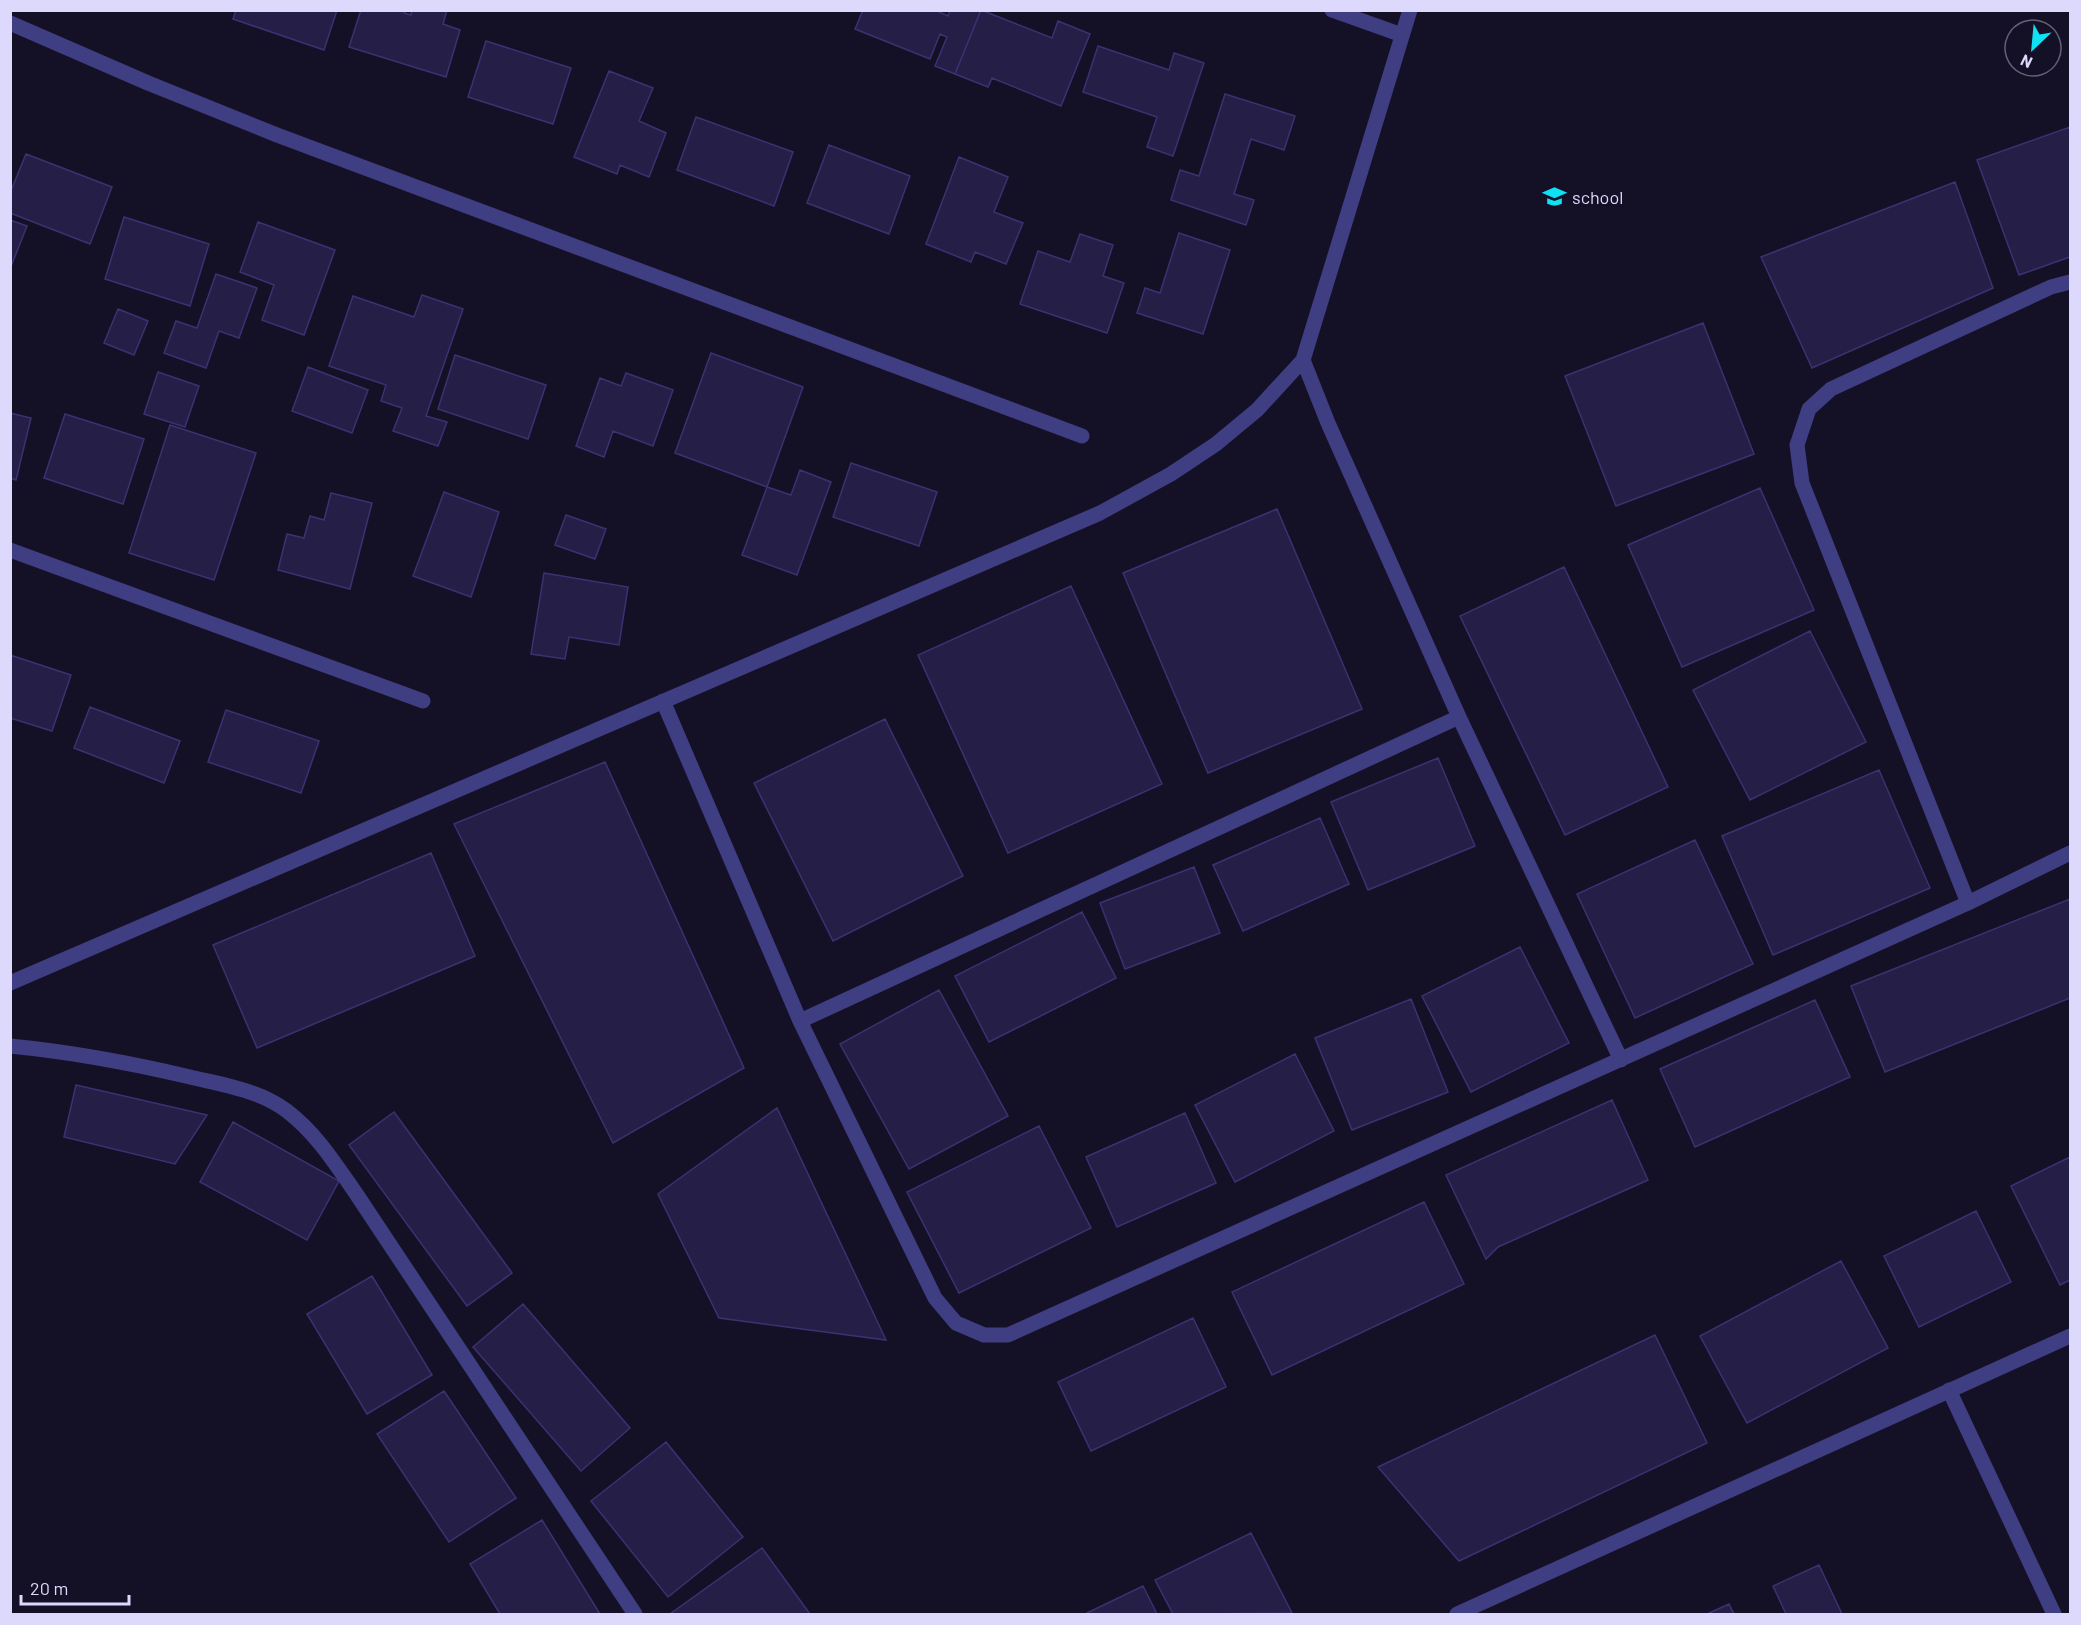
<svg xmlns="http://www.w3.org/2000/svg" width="2081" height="1625" font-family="Barlow,sans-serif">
<rect width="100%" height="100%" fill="#141127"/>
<path fill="#251e47" stroke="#3d3172" stroke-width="1.5" d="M236 10H337L324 50 233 19Z
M361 10H405L404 13 411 15 412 10H447L443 24 460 30 446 77 349 47Z
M863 10H940L939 12 948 16 950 10H981L955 74 935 66 947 37 940 34 930 59 855 29Z
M981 10 1052 38 1058 21 1090 34 1061 106 992 78 988 87 955 74Z
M486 41 571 68 553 124 468 97Z
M1098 46 1169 70 1174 53 1204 63 1173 156 1147 147 1157 117 1083 92Z
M609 71 653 88 639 121 666 133 649 177 620 165 617 174 574 157Z
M1225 94 1295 116 1284 150 1251 139 1234 194 1254 200 1246 225 1171 200 1180 170 1199 176Z
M696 117 793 152 774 206 677 170Z
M2070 127V257L2019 275 1977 160Z
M829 145 910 176 889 234 807 203Z
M26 154 112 187 90 244 10 213V193Z
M959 157 1008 177 994 212 1023 223 1006 264 975 252 971 262 926 244Z
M1955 182 1993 288 1812 368 1761 257Z
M124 217 209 244 190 306 105 279Z
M10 220 27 226 12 264 10 263Z
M258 222 335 250 304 335 262 320 274 285 240 272Z
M1179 233 1230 250 1203 334 1137 313 1145 288 1160 293Z
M1080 234 1113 245 1103 276 1124 283 1107 333 1020 304 1038 251 1070 262Z
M216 274 257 288 239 338 219 331 206 368 164 353 176 321 197 328Z
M422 295 463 309 426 416 447 422 438 446 393 431 402 408 381 401 386 385 329 366 353 296 414 317Z
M118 309 148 321 134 355 104 343Z
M1703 323 1754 454 1616 506 1565 376Z
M711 353 803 387 767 487 675 453Z
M455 355 546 385 528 439 438 409Z
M308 367 368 390 352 433 292 411Z
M158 372 199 386 185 427 144 414Z
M626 373 673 390 653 446 613 431 604 457 576 446 600 378 621 386Z
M10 413 31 418 16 480 10 478Z
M65 414 144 439 123 504 44 478Z
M170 425 256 453 214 580 129 553Z
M851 463 937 492 919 546 833 517Z
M800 470 831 482 797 575 742 555 767 487 791 495Z
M1760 488 1814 610 1682 667 1628 545Z
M444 492 499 512 471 597 413 576Z
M331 493 372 503 350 589 278 570 287 534 304 538 310 516 324 520Z
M1277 509 1362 709 1208 773 1123 573Z
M566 515 606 529 595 559 555 545Z
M1564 567 1668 787 1565 835 1460 616Z
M544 573 628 587 619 645 569 637 565 659 531 654Z
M1071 586 1162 784 1008 853 918 655Z
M1810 631 1866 742 1750 800 1693 690Z
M10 655 71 675 52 731 10 718Z
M90 707 180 741 164 783 74 748Z
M226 710 319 741 301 793 208 762Z
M885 719 963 876 833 941 754 783Z
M1438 758 1475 846 1368 890 1331 802Z
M605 762 744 1068 613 1143 454 824Z
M1879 770 1930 888 1773 955 1722 836Z
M1320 818 1349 884 1243 931 1213 865Z
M1695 840 1753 964 1635 1018 1577 894Z
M431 853 475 956 257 1048 213 945Z
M1194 867 1220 933 1125 969 1100 903Z
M2070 899V998L1885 1072 1851 986Z
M1082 912 1116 978 989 1042 955 976Z
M1520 947 1569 1043 1471 1092 1422 996Z
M939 990 1008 1116 909 1169 840 1044Z
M1411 999 1448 1092 1352 1130 1315 1038Z
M1815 1000 1850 1077 1695 1147 1660 1069Z
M1295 1054 1334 1131 1235 1182 1195 1105Z
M76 1085 207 1115 175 1164 64 1137Z
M1612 1100 1648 1180 1498 1247 1486 1259 1446 1175Z
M777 1108 886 1340 719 1318 658 1194Z
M394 1112 512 1273 467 1306 349 1145Z
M1185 1113 1216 1183 1117 1227 1086 1157Z
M233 1122 339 1181 307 1240 200 1182Z
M1039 1126 1091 1228 959 1293 907 1192Z
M2070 1157V1280L2060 1285 2011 1186Z
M1424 1202 1464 1284 1272 1375 1232 1292Z
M1976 1211 2011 1282 1919 1327 1884 1256Z
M1841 1261 1888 1348 1747 1423 1700 1336Z
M372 1276 432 1375 367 1414 307 1314Z
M523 1304 630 1428 581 1471 473 1347Z
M1193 1318 1226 1387 1091 1451 1058 1382Z
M1655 1335 1707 1443 1459 1561 1378 1467Z
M444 1391 516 1498 449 1542 377 1434Z
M666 1442 743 1537 668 1597 591 1501Z
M542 1520 600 1614H500L470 1564Z
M1251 1533 1292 1613 1173 1614 1155 1580Z
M762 1548 810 1614H670Z
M1819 1565 1842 1614H1786L1773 1586Z
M1143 1586 1157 1614H1085Z
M1729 1604 1734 1614H1707Z"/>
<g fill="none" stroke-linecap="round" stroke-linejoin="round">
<path stroke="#403e83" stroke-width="15" d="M1332 10 1402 35
M10 23 148 83 277 135 1082 436
M1303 360 1328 423 1459 717 1621 1060
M10 550 423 701
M663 701 800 1021 935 1298 956 1323 984 1335H1008L1968 903 2070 853
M1968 903 1802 483 1797 445 1809 409 1831 389 2051 287 2070 282
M10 983 1100 513 1171 474 1216 444 1257 410 1303 360 1410 10
M800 1021 1459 717
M10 1046C71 1052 131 1063 190 1077 224 1085 259 1090 287 1111 317 1134 336 1165 357 1195L635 1614
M1949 1390 2054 1614
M1457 1614 2070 1336"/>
</g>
<defs>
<symbol id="school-bare" viewBox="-9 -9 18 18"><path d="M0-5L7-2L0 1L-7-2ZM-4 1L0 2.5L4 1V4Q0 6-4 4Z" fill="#0fe1f3" stroke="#141127" stroke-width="2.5" paint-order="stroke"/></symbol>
</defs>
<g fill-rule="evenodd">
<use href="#school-bare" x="1538" y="180" width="33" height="33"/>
</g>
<g text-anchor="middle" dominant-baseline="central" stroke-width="6" stroke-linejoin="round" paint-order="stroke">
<g font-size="18" fill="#dcd9fd" stroke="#141127" text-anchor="start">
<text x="1572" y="197">school</text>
</g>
</g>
<rect width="2081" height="1625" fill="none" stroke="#dcd9fd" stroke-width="24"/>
<g transform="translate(2033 48) rotate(206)"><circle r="28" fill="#141127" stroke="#64617d" stroke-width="1.5"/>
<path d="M0-4.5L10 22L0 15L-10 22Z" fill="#0fe1f3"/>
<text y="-9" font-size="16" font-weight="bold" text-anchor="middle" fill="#dcd9fd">N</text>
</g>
<path d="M21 1595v9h108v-9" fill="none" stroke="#dcd9fd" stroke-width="3"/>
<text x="30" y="1595" font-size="18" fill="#dcd9fd" stroke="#141127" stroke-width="4.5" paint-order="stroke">20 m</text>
</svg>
